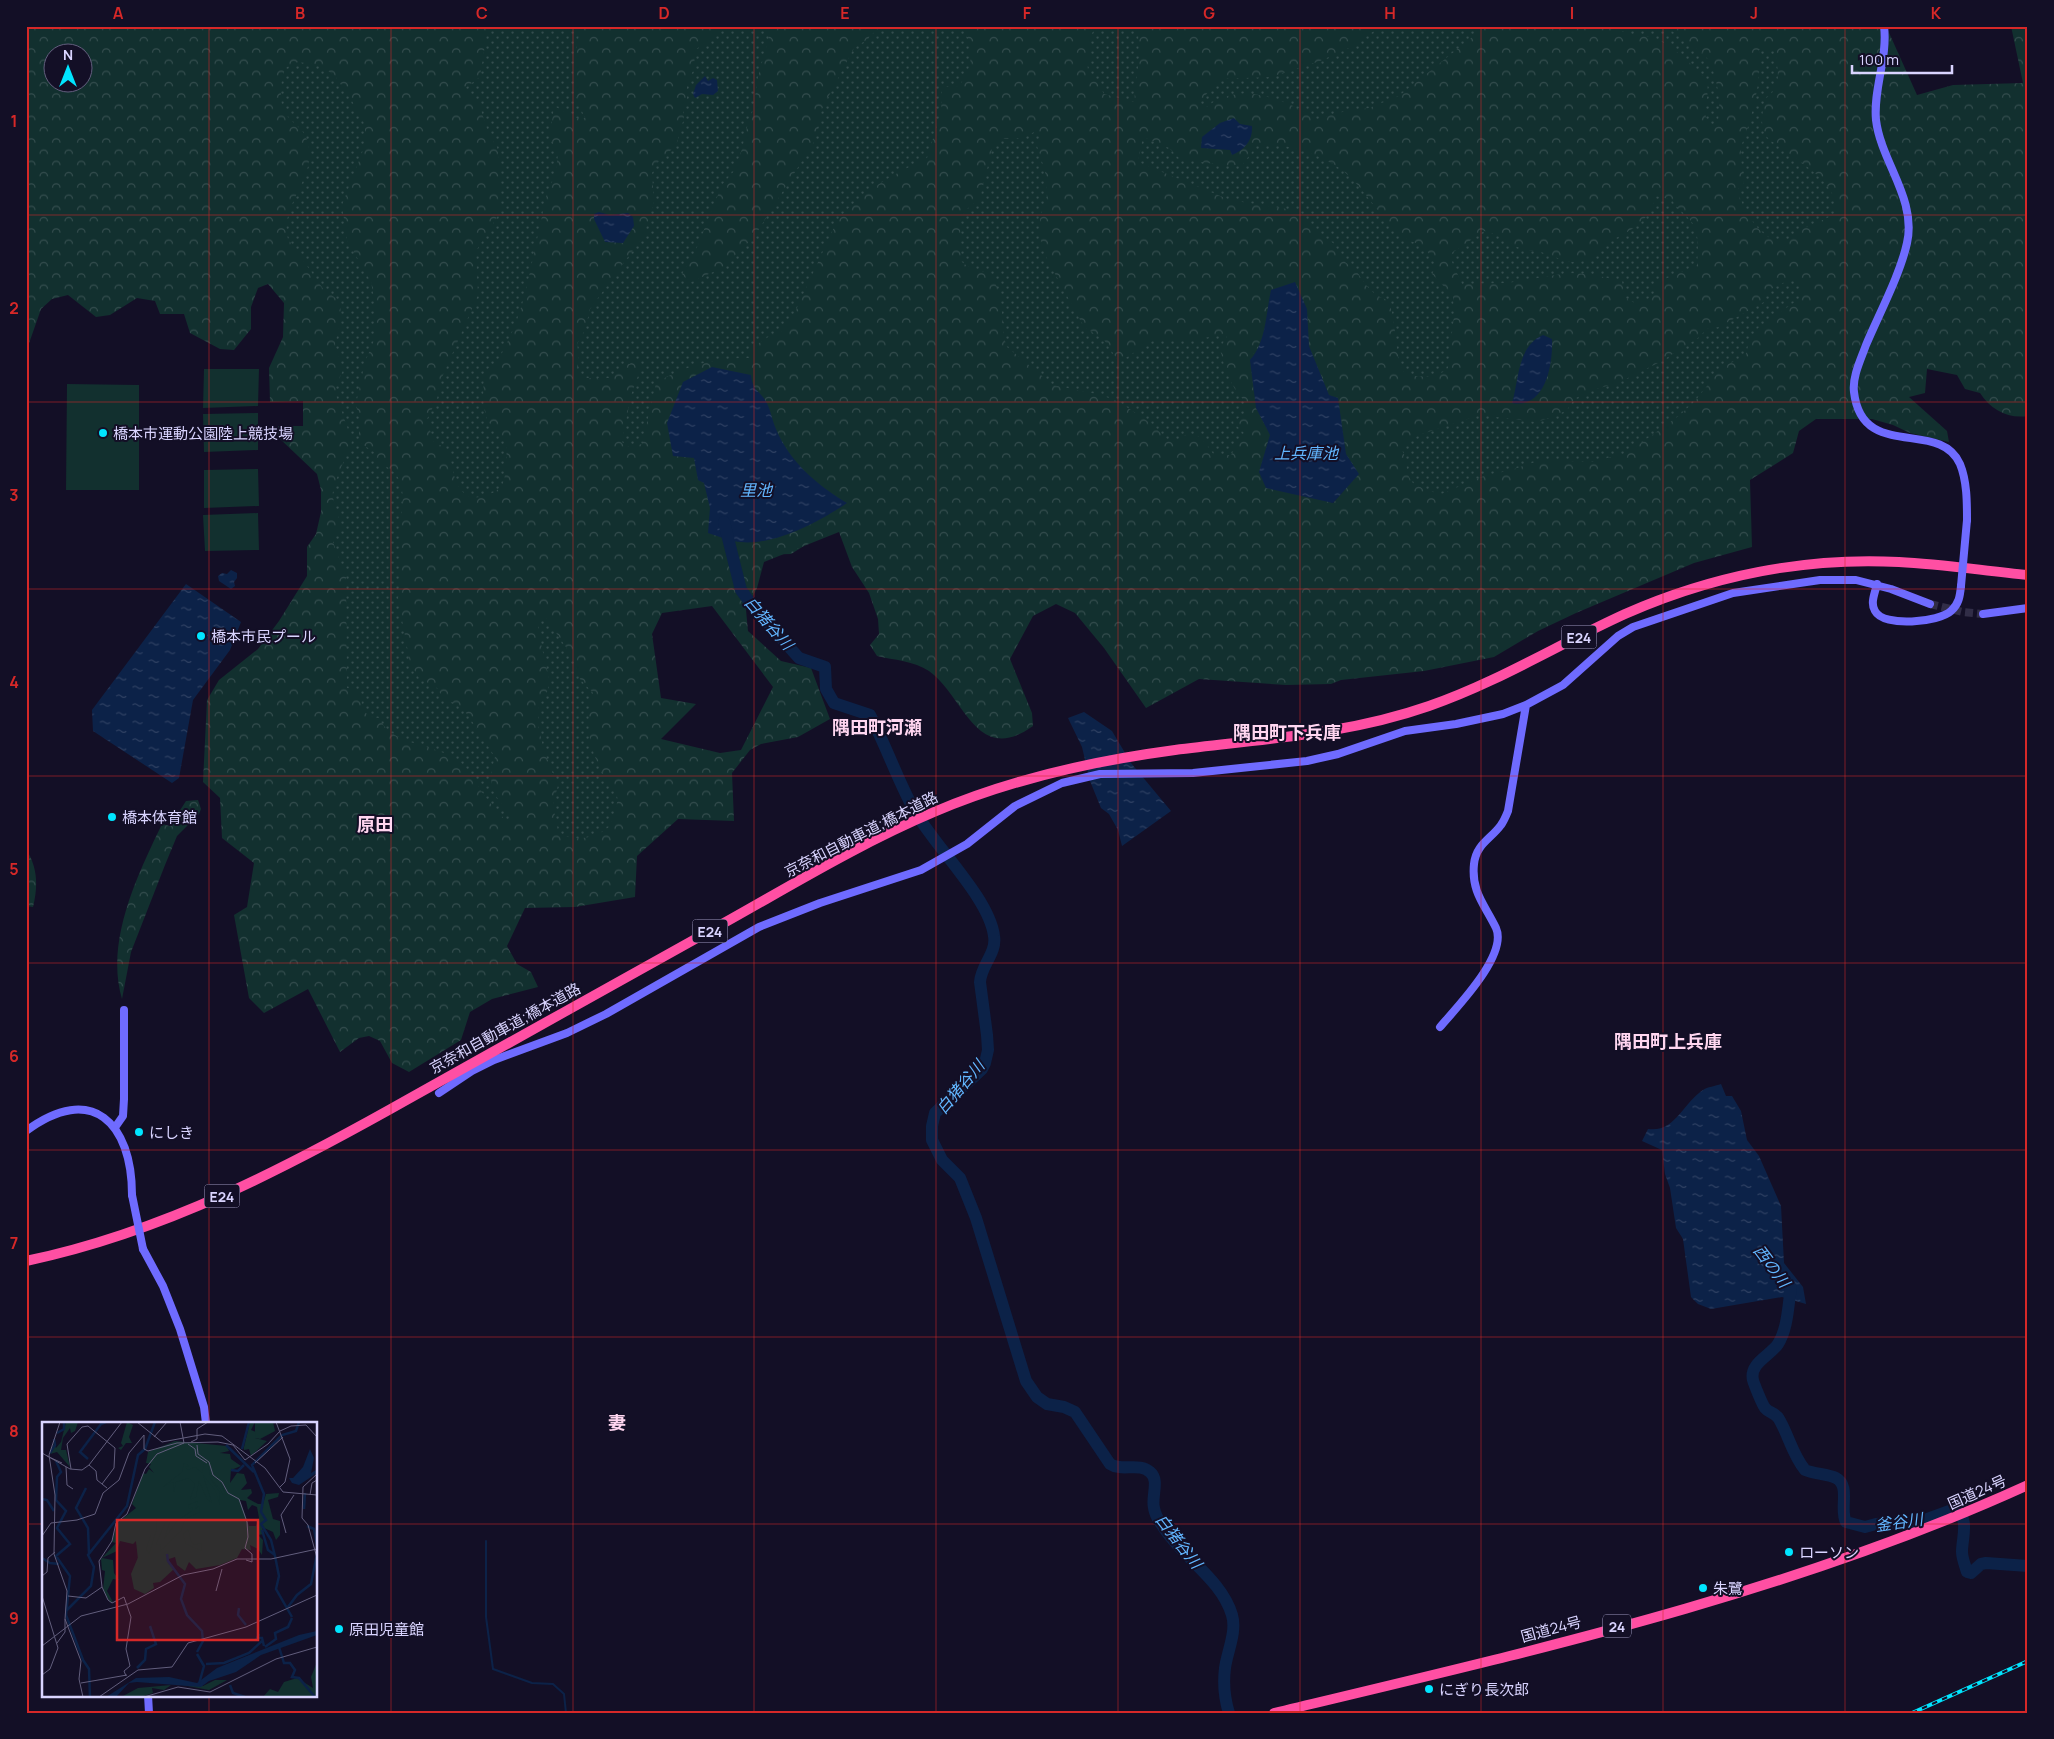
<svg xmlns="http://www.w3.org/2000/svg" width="2054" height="1739" font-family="Manrope,'Noto Sans JP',sans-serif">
<defs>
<pattern id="green-dots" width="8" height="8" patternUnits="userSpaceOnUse" patternTransform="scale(1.25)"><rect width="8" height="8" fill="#12302f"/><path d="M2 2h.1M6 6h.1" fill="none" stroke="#344d4e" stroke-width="1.8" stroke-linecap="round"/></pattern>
<pattern id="forest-crowns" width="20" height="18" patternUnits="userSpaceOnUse" patternTransform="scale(1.25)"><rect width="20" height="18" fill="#12302f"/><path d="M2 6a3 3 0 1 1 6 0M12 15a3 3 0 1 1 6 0" fill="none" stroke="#344d4e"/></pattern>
<pattern id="water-ripples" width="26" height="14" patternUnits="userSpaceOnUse" patternTransform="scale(1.25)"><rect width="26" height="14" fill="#0c2248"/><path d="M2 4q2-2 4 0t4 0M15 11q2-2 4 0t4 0" fill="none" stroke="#2f4163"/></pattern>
</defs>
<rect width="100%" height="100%" fill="#130f26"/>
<path fill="url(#green-dots)" d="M248 26H1804L1858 183 1809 358 1542 510 957 452 791 554 678 557 638 625 633 840 516 859 320 712 331 502 300 381Z"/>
<path fill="url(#forest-crowns)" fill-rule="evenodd" d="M26 26H488L480 77 465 88 479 104 489 135 497 147 501 169 499 214 476 251 478 295 440 382 437 399 427 419 433 441C437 444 442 445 445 449 456 464 450 481 465 494 471 499 479 498 486 495 492 494 499 490 502 485 506 479 509 447 504 440 499 432 489 427 486 416 482 402 483 385 485 371L497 362 502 353 515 326 525 295 547 193 555 175 558 155 550 136 554 106 576 118H585C568 82 573 64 581 26H729L695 50 694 69 687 83V100L683 110 684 118 676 146 660 159 652 173 654 202 644 235 590 309 585 330 577 344 579 356 577 371 587 378H611L626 363 630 364 632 359 642 365 631 395 622 442 629 447 642 444 656 383C686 365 715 358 749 358L752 348 771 335 782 331 795 312 837 221C864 189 891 176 927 158L941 113 942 87 959 86C972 69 976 48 963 30L966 26H1096L1088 41 1091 58 1087 62 1089 77 1096 80 1104 94 1134 102 1139 58 1138 26H1381L1351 47 1320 61 1271 77 1218 79 1199 104 1202 108C1209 107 1210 104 1215 101 1221 98 1231 95 1237 94 1259 90 1300 106 1317 120L1336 113 1369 108 1399 96 1486 26H1615C1622 36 1643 34 1654 38 1667 43 1682 56 1692 65 1696 69 1702 74 1705 79 1714 92 1696 119 1714 128 1725 116 1717 75 1709 61 1701 48 1677 38 1667 26H1886L1917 95 1953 85 2023 83 2011 26H2028V416C2008 419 1991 410 1980 393L1965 389 1957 375 1927 369 1925 393 1909 397 1947 431 1949 442 1910 433 1893 425 1872 419H1816L1799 431 1793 453 1750 480 1752 547 1694 563 1576 613 1538 631 1494 657 1424 671 1341 680 1331 684 1286 685 1199 679 1146 708 1104 648 1075 613 1056 604 1033 616 1010 659 1032 713 1033 726C976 767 964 696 929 671 914 661 894 660 877 656L870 645 879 634 878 619 869 593 852 567 839 532 764 562 757 588 746 610 748 631 781 661 811 668 830 719 798 737 761 744 750 750 732 773 734 821 678 819 637 856 635 897 575 907 525 908 507 946 517 964 531 972 538 987 492 999 470 1012 461 1040 409 1072 392 1063 380 1041 369 1036 359 1038 340 1052 308 989 264 1013 249 998 234 915 247 907 254 863 222 838 220 798 203 782 207 700 219 680 258 649 279 621 307 576V547L316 534 321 512V490L317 474 278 437V426H303V401L270 402 269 368 283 337 284 303 268 284 258 288 251 307V329L234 350 220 349 190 333 184 314H160L155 301 137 298 110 315 96 317 68 295 52 299 41 309 26 352ZM1775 49C1777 70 1784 86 1765 99 1763 110 1759 126 1766 136 1769 140 1775 143 1778 146 1799 162 1839 182 1836 213 1824 221 1809 224 1798 232 1794 235 1793 238 1789 240 1763 248 1743 209 1737 190L1744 183C1743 173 1739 155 1742 144 1752 117 1762 81 1759 50ZM52 52H82V82H52ZM298 62 320 65 335 76 352 101 365 125V145L342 205 347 240 371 282 374 298 375 338 365 362 356 404 359 418V442L374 452 378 463C414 475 400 507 400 534 400 552 401 571 401 589L398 598 410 663 419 678 437 688 443 698 456 704 468 715 495 757C487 785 491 793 511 814V827C505 819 498 812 491 804 478 790 472 769 456 759 433 744 391 745 379 718 361 717 362 704 360 690L347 688 346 577 333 542C334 538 337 536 339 532 344 520 331 505 333 491 337 473 346 459 352 441L336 395V386L343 370 335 344 341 320 340 301 324 290 288 239C279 207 314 180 309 148 306 126 292 126 284 111 279 103 280 73 287 67 290 65 295 64 298 62ZM1220 123 1252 126C1250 141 1246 149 1232 154L1230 150 1201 148 1202 137ZM1036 131 1041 140 1037 146 1045 171 1047 198 1040 217 1041 244 1048 261 1084 327 1104 340 1119 362 1154 340H1194L1229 333 1220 348C1222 360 1228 378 1235 389 1242 398 1245 400 1246 413L1233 422 1244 433 1231 455H1214C1204 440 1193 424 1176 442L1167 439 1152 424 1119 402 1101 395 1053 385 1007 347C999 326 1007 292 989 275 981 268 969 270 961 261L960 220 966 210 980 198 993 145 1001 139 1023 138ZM1143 137 1169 148 1180 159 1229 166 1243 164 1257 145C1282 140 1330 157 1348 175 1366 192 1378 213 1395 230 1413 248 1424 237 1436 267L1432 274 1453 296 1454 315 1448 368C1439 376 1431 378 1419 376 1414 376 1408 376 1404 372 1395 362 1397 319 1388 300 1370 295 1362 280 1353 265L1346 263 1333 243 1318 233 1293 210 1230 200 1138 162ZM1656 196 1672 200C1677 209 1685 213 1691 221 1700 233 1698 251 1697 265L1656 283 1653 297 1635 303 1625 298 1622 281 1589 274 1568 273 1507 283 1462 284 1452 262V253L1484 231C1502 235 1507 243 1522 249 1528 251 1535 250 1541 252 1557 257 1571 267 1589 259 1596 256 1605 244 1616 238 1636 228 1650 219 1656 196ZM616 214 601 232 597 224ZM1790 280 1799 282V299L1758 328 1750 339 1745 357 1723 366 1695 401 1680 415 1627 453 1591 462 1541 460 1508 471 1486 475 1439 495C1432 490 1419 488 1413 483 1404 473 1409 459 1401 449L1409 440 1422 434 1480 415 1537 422 1555 416 1567 410 1574 399 1590 391 1620 382 1660 362 1698 338 1707 329 1719 327 1764 302V296L1774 287ZM1307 309 1309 346 1329 395 1338 398 1346 454 1359 473 1333 503 1259 472 1270 435 1256 408 1250 360 1261 340ZM1553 356 1548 377 1536 396 1512 403 1521 361ZM753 388C771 406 766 412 777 432 793 463 818 484 846 504L784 536 736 542 709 533 710 508 704 483 698 479 694 458ZM712 606 773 687 741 750 720 753 661 739 696 704 661 698 652 634 662 613ZM546 618 572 656 580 679 593 693C584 724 589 752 607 780 610 785 616 789 617 796 619 804 612 817 610 826 598 838 570 844 558 831L553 806 558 785 544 751 538 725 539 706 548 690 549 678 538 631 539 620Z
M772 26H881L865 41 854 48 822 109 814 142 754 237 722 268 689 283 682 274 695 252 722 185 734 171 742 149 747 127 753 110 758 77Z
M198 800 201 809 199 814 177 836 165 865 131 952 122 999C105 942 137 876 162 824L170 826 186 801Z
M26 849C38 868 38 886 33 907L26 906Z"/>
<path fill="#12302f" d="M204 369H259L258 406 203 408Z
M67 384 139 385V490H66Z
M258 413V450L204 452 203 414Z
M258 469 259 506 204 508V470Z
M258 513 259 550 205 551 203 515Z"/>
<path fill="url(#water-ripples)" d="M705 76 708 81 713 78 717 80 718 91 713 95 702 94 695 98 693 94 696 85Z
M1234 118 1240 124 1252 126C1253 140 1245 150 1232 155L1230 150 1201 148 1202 137 1220 123Z
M599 212 610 215 628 213 633 217 634 226 623 243 605 242 594 219V214Z
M1295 282 1307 309 1309 346 1329 395 1338 398 1346 454 1359 474 1333 503 1266 488 1259 472 1270 435 1256 408 1250 360C1266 343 1266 313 1271 290Z
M1543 335 1552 339C1553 364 1546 409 1512 403 1519 381 1517 346 1543 335Z
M712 367 751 375C753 391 758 389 765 400 771 409 772 421 776 429 789 461 818 486 847 503 819 522 769 549 734 541 726 539 717 536 708 533L710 508 704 483 698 480 694 458 673 456 667 423 683 382Z
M231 570 237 573V578L234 582 235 586 231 589 219 581 218 576 222 573 227 574Z
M186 584 241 622 230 650 193 700 179 778 172 783 93 731 92 710Z
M1084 712 1112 731 1131 763 1171 811 1122 846 1118 830 1109 814 1101 808 1090 781 1082 747 1068 718Z
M1721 1084 1726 1096H1732L1741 1111 1747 1140 1759 1156 1781 1206 1784 1263 1803 1287 1806 1304 1782 1297 1711 1309 1698 1304 1691 1297 1683 1239 1676 1228 1670 1188 1665 1174 1662 1150 1642 1141 1648 1129C1675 1133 1683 1103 1703 1090 1707 1087 1716 1086 1721 1084Z"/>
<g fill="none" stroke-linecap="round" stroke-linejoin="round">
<path stroke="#0c2248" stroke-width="2" d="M486 1541V1617L493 1669 532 1683 553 1684 564 1694 566 1713"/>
<path stroke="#0c2248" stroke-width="12" d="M724 522 741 590 754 608 799 658 825 667 826 689 834 703 870 715C886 746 897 778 913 808 933 845 989 897 994 936 997 953 981 965 980 982L987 1035 988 1050 985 1063 982 1069 935 1113 932 1126V1140L942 1160 960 1178 976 1218 1026 1381 1037 1397 1047 1404 1064 1407 1075 1412 1110 1464C1122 1472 1139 1462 1150 1472 1160 1480 1151 1497 1154 1508 1155 1514 1159 1521 1162 1525 1181 1557 1221 1578 1232 1615 1237 1632 1227 1652 1225 1668 1223 1684 1224 1697 1229 1713
M1788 1284 1791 1288C1788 1305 1788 1328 1778 1344 1771 1355 1749 1363 1753 1380 1754 1384 1762 1404 1765 1408 1769 1413 1776 1413 1779 1419 1789 1436 1792 1454 1805 1470 1815 1474 1827 1474 1836 1478 1851 1486 1839 1509 1846 1522L1865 1527 1876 1524 1922 1521 1955 1509C1970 1519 1962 1537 1962 1552 1962 1558 1965 1565 1967 1572L1971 1573 1981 1564 1986 1563 2028 1566"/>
<path stroke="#312d47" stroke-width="8" stroke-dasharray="8 4" stroke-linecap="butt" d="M1930 604 1963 612 1983 614"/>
<path stroke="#6f6bff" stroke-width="8" d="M1884 26C1888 58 1873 89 1876 120 1881 162 1917 199 1907 243 1900 275 1879 314 1866 345 1861 359 1852 377 1854 392 1862 462 1940 418 1960 464 1967 481 1967 502 1967 520
M1877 584C1875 593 1870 603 1875 611 1884 628 1939 622 1951 611 1959 604 1960 596 1961 586
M1983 614 2028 608
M1440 1027C1457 1007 1508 955 1496 928 1485 905 1471 892 1474 864 1476 844 1491 839 1501 825 1504 821 1506 816 1508 811L1526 705
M439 1093 472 1071 494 1060 567 1033 606 1014 759 927 820 903 921 870 967 844 1015 806 1062 783 1100 774 1193 773 1307 761 1338 754 1405 731 1456 724 1503 714 1526 705 1563 685 1618 636 1633 627 1733 593 1820 580H1856L1891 589 1930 604
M116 1126 123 1116 124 1099V1010
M26 1131C92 1082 132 1123 132 1195
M143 1249 163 1286 180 1329 204 1407 206 1423
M148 1695 149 1713"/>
<path stroke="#ff4fa3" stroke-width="10" d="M26 1261C165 1232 290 1166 412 1097 513 1040 614 985 715 928 787 888 858 844 934 812 1011 779 1092 761 1175 750 1261 739 1346 735 1429 706 1498 682 1559 644 1625 614 1711 576 1805 557 1899 562 1942 564 1985 571 2028 575
M1274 1713C1528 1652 1789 1594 2028 1485"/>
<defs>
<path id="rail" d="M1912 1713 2028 1661"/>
</defs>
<use href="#rail" stroke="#00e5ff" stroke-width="4"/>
<use href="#rail" stroke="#130f26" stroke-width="2" stroke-dasharray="5.5" stroke-linecap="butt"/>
<path stroke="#6f6bff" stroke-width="8" d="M1961 586 1967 520
M132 1195 143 1249"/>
</g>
<path fill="none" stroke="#d62828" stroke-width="1" stroke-opacity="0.55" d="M209 26V1423M391 26V1713M573 26V1713M754 26V1713M936 26V1713M1118 26V1713M1300 26V1713M1481 26V1713M1663 26V1713M1845 26V1713M26 215H2028M26 402H2028M26 589H2028M26 776H2028M26 963H2028M26 1150H2028M26 1337H2028M26 1524H44M316 1524H2028M209 1695V1713"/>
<g fill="#00e5ff" stroke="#130f26" stroke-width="2">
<circle cx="103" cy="433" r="5"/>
<circle cx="201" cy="636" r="5"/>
<circle cx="112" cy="817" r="5"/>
<circle cx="139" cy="1132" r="5"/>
<circle cx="1789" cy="1552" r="5"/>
<circle cx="1703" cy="1588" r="5"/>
<circle cx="339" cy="1629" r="5"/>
<circle cx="1429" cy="1689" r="5"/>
</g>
<g text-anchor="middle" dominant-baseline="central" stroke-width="4" stroke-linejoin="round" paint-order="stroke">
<g fill="#130f26" stroke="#9e99be" stroke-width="1">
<rect x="1561.5" y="625.5" width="35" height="23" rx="4"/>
<rect x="692.5" y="919.5" width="35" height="23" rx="4"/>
<rect x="204.5" y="1184.5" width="35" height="23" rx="4"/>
<rect x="1603" y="1614.5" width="28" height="23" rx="4"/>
</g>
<g font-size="14" font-weight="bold" fill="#d9d4ff">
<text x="1579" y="637">E24</text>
<text x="710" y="931">E24</text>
<text x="222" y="1196">E24</text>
<text x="1617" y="1626">24</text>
</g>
<g font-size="15" fill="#d9d4ff" stroke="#130f26" text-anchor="start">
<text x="113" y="433">橋本市運動公園陸上競技場</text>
<text x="211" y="636">橋本市民プール</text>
<text x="122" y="817">橋本体育館</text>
<text x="149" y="1132">にしき</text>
<text x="1799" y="1552">ローソン</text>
<text x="1713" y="1588">朱鷺</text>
<text x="349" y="1629">原田児童館</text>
<text x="1439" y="1689">にぎり長次郎</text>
</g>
<g font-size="15" fill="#d9d4ff" stroke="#130f26">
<text transform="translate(861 834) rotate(-27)">京奈和自動車道;橋本道路</text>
<text transform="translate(505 1028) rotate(-29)">京奈和自動車道;橋本道路</text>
<text transform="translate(1977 1492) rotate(-24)">国道24号</text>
<text transform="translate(1551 1629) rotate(-15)">国道24号</text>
</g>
<g font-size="16" font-style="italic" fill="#62b6ff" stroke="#130f26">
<text x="1306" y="453">上兵庫池</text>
<text x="756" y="490">里池</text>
<text transform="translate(769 623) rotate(49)">白猪谷川</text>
<text transform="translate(960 1087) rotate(-50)">白猪谷川</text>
<text transform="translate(1772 1266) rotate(53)">西の川</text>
<text transform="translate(1899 1522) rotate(-8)">釜谷川</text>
<text transform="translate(1179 1541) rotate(52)">白猪谷川</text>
</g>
<g font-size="18" font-weight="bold" fill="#ffd6f0" stroke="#130f26">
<text x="877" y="727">隅田町河瀬</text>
<text x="1287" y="732">隅田町下兵庫</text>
<text x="375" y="824">原田</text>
<text x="1668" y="1041">隅田町上兵庫</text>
<text x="617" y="1422">妻</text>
</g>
</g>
<g transform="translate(42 1422)">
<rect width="275" height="275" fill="#130f26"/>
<path d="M213 0H231L233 9 218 17 213 16ZM142 22 168 42 196 77 203 111 199 123 177 134 141 129 129 136H121L118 156 110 157 97 147 92 100 124 44ZM129 263 122 268 110 266 111 271 99 275 81 274 96 266Z" fill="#12302f"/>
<path d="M24 0H36L33 9 29 11 28 6 21 16 19 28H24L28 45 15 30 8 32 12 21 14 26 19 20ZM85 0 91 3 87 15 90 21H84L79 28 76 26 81 24 79 21ZM208 0H213L209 8 214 10 213 16 225 19 209 34 207 27 202 28V25ZM133 19 185 24 187 29 178 31 188 32 189 37 199 44 189 48 188 61 195 51 202 52 205 61 199 68 209 67 210 71 205 76 216 82H221L224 72 237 71 236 75 226 78 231 97 238 99V113L234 118 231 110 220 105 222 112 216 113 221 118 220 133 216 127 208 123 209 128 200 127 195 136 178 143 154 147 147 140 143 149 135 143 133 135 127 137 126 141 132 147 118 160 111 161 112 166 103 172 92 167 89 152 97 133 94 119 91 122 78 119 75 129 60 136 71 138 72 151 77 158 71 157 65 169 71 180H68L61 168 63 149 60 148 59 137 74 121 70 120 75 101 94 86 90 82 101 51 104 52 107 47 112 51 107 45 109 42 104 41 106 30ZM142 41 147 44 143 45 146 48 153 45 160 51 162 42 166 43 168 53 178 59 183 71 181 73 178 67 168 56 177 69 178 83 173 68 161 53 170 81 165 77 157 59 154 75 148 78 153 62 147 56 134 60 132 70 131 60 121 65 140 50ZM198 78 204 79 206 88 210 83 215 85 217 96 214 104H207ZM156 79 153 87 157 84 158 90 143 97 139 109 118 129 119 123 114 122 123 101 129 97 122 117 136 98 150 89 151 85 147 87 146 83ZM109 96H114L115 106 107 132 104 127 109 113ZM146 107 149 119 152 123 159 121 160 129 144 122 141 113ZM275 240V275H221L228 267 236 270 242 260 255 256 271 266 269 255ZM173 258H185L167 268 140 263 161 264Z" fill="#12302f" fill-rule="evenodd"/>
<path d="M268 27 272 36 269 51 274 48 275 51 257 63 250 61 247 56H251L261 45ZM275 209V213L219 233 194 250 167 259 159 265 95 260 87 261 74 275H64L94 256 127 255 155 261 175 246 257 213Z" fill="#0c2248"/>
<path fill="none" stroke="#0c2248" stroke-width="2.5" d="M15 11 22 7V0M184 23 212 50M200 27 207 0M8 31 13 23 12 17M46 37 38 30 59 2 64 0M14 39 19 50 15 55 14 78 24 89 15 106 28 122 14 134 28 154 24 193 41 238 47 247 48 275M189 48 196 49 202 43M44 66 34 86 46 106 47 132M0 77 5 78 12 89M262 87 263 71M265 104 272 107 275 123M220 108 226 128 233 133M125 132 126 139 143 162 139 177 145 193 160 209 161 219 155 230M0 136 8 141 17 142M246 185 255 173 269 162 275 132M197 186 196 193 204 203M25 188 49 164 52 145 46 133 85 84 96 33 103 27 113 0M250 195 234 167 237 154 233 134 229 118 219 102 224 98 219 90 222 72 210 43 240 13 254 9 257 0M217 212 215 216H220L222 224M223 225 234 217 233 211 246 205 250 196M237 225 242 241H248L253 248 250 255 257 256 273 275M155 232 162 244 157 262M164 242 182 241 207 231 221 218M95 246 103 238 104 227 114 222 108 204M188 263 191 271 203 275"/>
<path fill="none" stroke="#625e7d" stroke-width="1" d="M18 0 7 33 13 73 12 132 25 169 23 197 39 239 37 257 41 275M95 0 120 20 163 12 180 14 223 46 241 70 275 73M234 0 248 37 243 60 238 65M102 13V27L106 29 135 21 176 20 191 23 203 38 226 22 238 9 249 4 264 3 275 15M112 15 125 0M149 20 155 17V7L166 0M146 22 153 27 154 34 165 41M155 23 156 32 167 40 171 53 180 60 186 71 197 77 205 100 206 115 203 126 210 132V140L204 138M0 31 28 47 40 48 47 43 80 0M5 34 20 41M213 41 241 15M47 43 54 49 55 58 65 66M24 45 25 63 31 67M29 47 25 22 40 5 46 4 73 26 72 46 60 62M275 52 261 65 260 96 266 103 275 136M268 73 270 61 275 58M244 111 239 93 252 73M0 114 9 101 35 98 53 92 61 71 77 58 87 31 102 13M0 154 5 150 6 136 13 130M174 169 180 147M0 174 16 226 8 247 0 253M26 174 44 176 60 165M15 221 23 210V197M0 224 39 194 86 182 141 153 171 147 195 137H229L275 127M84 254 82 249 88 244 84 227 89 195 82 175 70 181 66 178 60 165 57 139 70 119 74 101 85 92 103 47 115 32 142 21 138 0M39 261 85 253M57 275 96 248 130 245 146 221 204 205 275 173M102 275 136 265 168 270 234 237 275 225"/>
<path fill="#d62828" fill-opacity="0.15" stroke="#d62828" stroke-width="2.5" d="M75 98H216V218H75Z"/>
<rect width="275" height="275" fill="none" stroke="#d9d4ff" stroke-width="2.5"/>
</g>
<rect width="2054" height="1739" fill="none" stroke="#130f26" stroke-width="55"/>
<g transform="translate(68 68)"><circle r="24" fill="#130f26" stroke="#625e7d"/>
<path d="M0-4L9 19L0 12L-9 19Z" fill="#00e5ff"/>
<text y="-8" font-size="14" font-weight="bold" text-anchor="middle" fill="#d9d4ff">N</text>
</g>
<path d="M1852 65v8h100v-8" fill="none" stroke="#d9d4ff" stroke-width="2.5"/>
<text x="1859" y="65" font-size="15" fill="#d9d4ff" stroke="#130f26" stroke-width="4" paint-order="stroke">100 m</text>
<rect x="28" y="28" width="1998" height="1684" fill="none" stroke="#d62828" stroke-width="2"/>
<g font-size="16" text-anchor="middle" font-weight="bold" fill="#d62828">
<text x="118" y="19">A</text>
<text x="300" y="19">B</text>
<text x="482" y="19">C</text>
<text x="664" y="19">D</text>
<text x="845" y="19">E</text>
<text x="1027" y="19">F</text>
<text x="1209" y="19">G</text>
<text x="1390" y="19">H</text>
<text x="1572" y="19">I</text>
<text x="1754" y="19">J</text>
<text x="1936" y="19">K</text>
<text x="14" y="127">1</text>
<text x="14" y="314">2</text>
<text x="14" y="501">3</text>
<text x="14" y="688">4</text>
<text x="14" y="875">5</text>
<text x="14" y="1062">6</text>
<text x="14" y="1249">7</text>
<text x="14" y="1437">8</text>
<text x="14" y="1624">9</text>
</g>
</svg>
